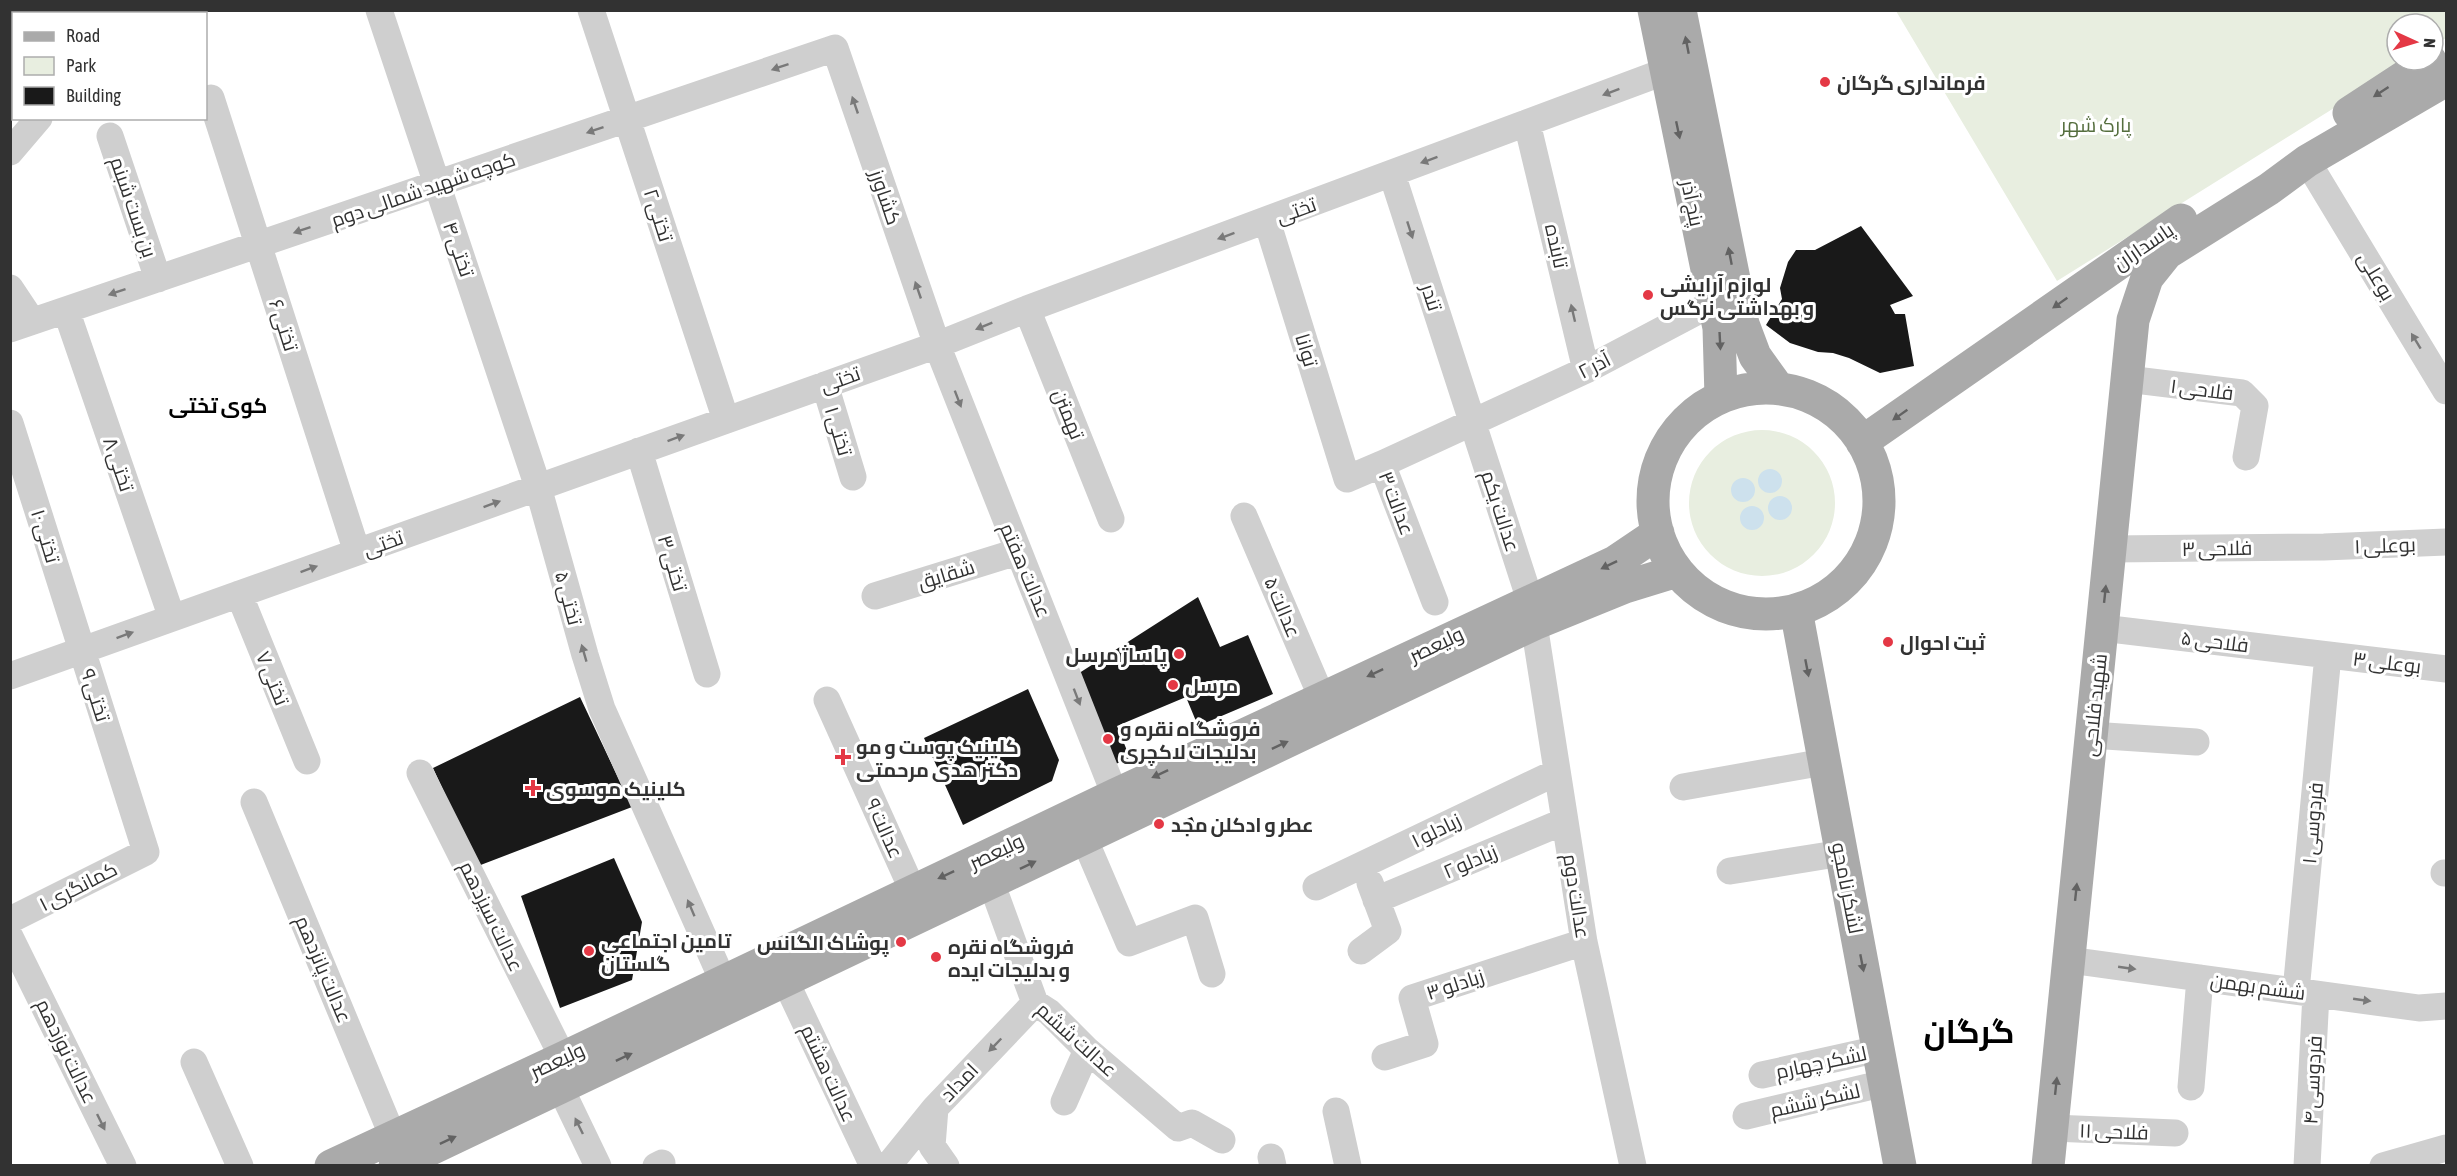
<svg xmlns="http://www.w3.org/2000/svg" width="2457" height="1176" font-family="'Asap Condensed',Cairo,sans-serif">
<rect width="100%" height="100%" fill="#fff"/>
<path fill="#e8eee0" d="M1896 11H2446V38L2433 46V24H2397V60H2411L2057 281Z
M1689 503a73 73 0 1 1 146 0a73 73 0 1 1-146 0Z"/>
<path fill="#cde1ed" d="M1758 481a12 12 0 1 1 24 0a12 12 0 1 1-24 0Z
M1731 490a12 12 0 1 1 24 0a12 12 0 1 1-24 0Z
M1768 508a12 12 0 1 1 24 0a12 12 0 1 1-24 0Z
M1740 518a12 12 0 1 1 24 0a12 12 0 1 1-24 0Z"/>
<path fill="#191919" d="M1861 226 1913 296 1890 305 1895 314H1905L1914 366 1880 373 1849 358 1833 353 1818 352 1790 343 1766 325 1782 299 1780 288 1788 262 1796 250H1815Z
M1198 597 1220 647 1248 635 1273 694 1198 726 1186 697 1117 726 1130 758 1111 766 1073 677Z
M1028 689 1059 760 1052 781 963 825 924 738Z
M580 697 632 807 478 866 433 768Z
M1192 817 1197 829 1186 833 1182 821Z
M614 858 642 922 632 980 560 1008 521 896Z"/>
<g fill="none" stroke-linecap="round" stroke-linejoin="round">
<path stroke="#cfcfcf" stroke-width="27" d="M379 10 538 487 585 655 602 709 723 981
M591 10 726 420
M128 14 131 10
M211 98 357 552
M1527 123 1586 370
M110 136 158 279
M10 152 39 118
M2307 161 2446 391
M1392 174 1530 600
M1267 221 1347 479 1382 464
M10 288 32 321
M1027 309 1111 519
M66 310 172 618
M10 329 835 48 937 345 1115 795
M2127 379 2242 393 2255 406 2246 457
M825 385 853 477
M10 423 146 852 10 920
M639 451 707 674
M1244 516 1322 698
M2110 549 2324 547 2446 542
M239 594 307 761
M875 596 1017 552
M1435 602 1382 464 1586 370 1713 303
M1534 624 1584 942 1633 1166
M2102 628 2446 669
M10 676 937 345 1027 309 1666 71
M827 700 913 891
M2091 735 2196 742
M420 773 563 1058
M1683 787 1824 762
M254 802 393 1137
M1084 838 1129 943 1195 918 1212 974
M1730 871 1842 853
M2444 873H2446
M991 882 1035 1003 1049 1012 1087 1050 1178 1128 1192 1123 1222 1140
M1316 887 1557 772
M1376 900 1565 821
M10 937 123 1166
M1361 951 1388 931 1370 883
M2069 960 2419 1008 2446 1006
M785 980 873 1166
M2296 991 2328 655
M1385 1057 1425 1044 1412 998 1584 942
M194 1062 240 1166
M1762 1075 1879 1049
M560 1087 598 1166
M2191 1087 2200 978
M1064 1102 1087 1050
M935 1108 932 1146 946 1166
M1336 1111 1348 1166
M1746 1116 1885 1083
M2052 1128 2175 1133
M1271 1157 1273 1166
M656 1166 662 1163
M888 1166 935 1108 1035 1003
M2307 1166 2316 994
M2383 1166 2446 1148"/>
<path stroke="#aaa" stroke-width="33" d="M1654 10 1719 328 1721 397
M1680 10 1743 324 1755 356 1778 388
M2349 113 2430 60
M1653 501a113 113 0 1 1 226 0a113 113 0 1 1-226 0Z
M1862 442 2181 220
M1796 610 1900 1166
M331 1166 563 1058 1115 795 1615 562 1658 533
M395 1166 1534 624 1625 587 1677 571
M2048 1166 2133 320 2147 278 2167 253 2269 189 2307 161 2446 80"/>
</g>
<defs><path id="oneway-solid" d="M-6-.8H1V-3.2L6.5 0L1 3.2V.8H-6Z" transform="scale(1.5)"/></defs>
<g fill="#626262">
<use href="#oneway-solid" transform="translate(1687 45) rotate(-101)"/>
<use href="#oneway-solid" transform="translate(2381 92) rotate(147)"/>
<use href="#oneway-solid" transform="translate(1678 130) rotate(78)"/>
<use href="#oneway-solid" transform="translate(1730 256) rotate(-101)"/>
<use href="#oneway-solid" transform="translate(2060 303) rotate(145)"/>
<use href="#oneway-solid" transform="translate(1720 341) rotate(87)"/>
<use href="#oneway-solid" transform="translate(1900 415) rotate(145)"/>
<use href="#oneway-solid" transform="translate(1609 565) rotate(154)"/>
<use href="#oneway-solid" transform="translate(2105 594) rotate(-84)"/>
<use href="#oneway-solid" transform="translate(1807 668) rotate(79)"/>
<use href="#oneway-solid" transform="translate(1375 673) rotate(155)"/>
<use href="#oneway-solid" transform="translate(1280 745) rotate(-25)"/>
<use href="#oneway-solid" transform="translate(1160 774) rotate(155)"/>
<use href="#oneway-solid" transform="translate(1028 865) rotate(-26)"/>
<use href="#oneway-solid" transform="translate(946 875) rotate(155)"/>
<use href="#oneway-solid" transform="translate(2076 892) rotate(-84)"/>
<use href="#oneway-solid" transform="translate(1862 963) rotate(79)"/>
<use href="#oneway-solid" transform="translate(624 1057) rotate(-25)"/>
<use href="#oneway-solid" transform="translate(2056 1086) rotate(-84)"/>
<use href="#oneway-solid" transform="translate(448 1140) rotate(-25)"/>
</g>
<g fill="#797979">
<use href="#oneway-solid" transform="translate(780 67) rotate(161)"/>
<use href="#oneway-solid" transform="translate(1611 92) rotate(159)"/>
<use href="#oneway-solid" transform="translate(855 105) rotate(-109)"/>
<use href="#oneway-solid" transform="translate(595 130) rotate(161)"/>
<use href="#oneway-solid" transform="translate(1429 160) rotate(160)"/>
<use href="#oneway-solid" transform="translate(302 230) rotate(161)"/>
<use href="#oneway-solid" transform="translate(1410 230) rotate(72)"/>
<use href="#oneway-solid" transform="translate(1226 236) rotate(160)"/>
<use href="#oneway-solid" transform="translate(918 290) rotate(-109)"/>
<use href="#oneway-solid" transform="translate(117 292) rotate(161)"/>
<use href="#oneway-solid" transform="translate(1573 313) rotate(-103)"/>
<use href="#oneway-solid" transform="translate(984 326) rotate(158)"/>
<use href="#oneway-solid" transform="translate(2416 341) rotate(-121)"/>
<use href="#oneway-solid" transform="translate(958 399) rotate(69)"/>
<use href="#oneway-solid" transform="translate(676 438) rotate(-20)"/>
<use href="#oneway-solid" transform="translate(492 504) rotate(-20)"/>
<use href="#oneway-solid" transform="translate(309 569) rotate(-20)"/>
<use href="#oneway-solid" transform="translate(125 635) rotate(-20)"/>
<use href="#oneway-solid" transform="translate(584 653) rotate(-106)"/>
<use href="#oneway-solid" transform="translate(1077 697) rotate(69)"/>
<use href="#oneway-solid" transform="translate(691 908) rotate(-113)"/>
<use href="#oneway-solid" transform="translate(2127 968) rotate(8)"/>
<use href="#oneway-solid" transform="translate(2362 1000) rotate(8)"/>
<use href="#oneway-solid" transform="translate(995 1045) rotate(134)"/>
<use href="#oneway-solid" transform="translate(101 1122) rotate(64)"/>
<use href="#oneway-solid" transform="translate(579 1126) rotate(-116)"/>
</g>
<g fill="#e43845" stroke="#fff" stroke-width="2">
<circle cx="1825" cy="82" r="6"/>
<circle cx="1648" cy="295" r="6"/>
<circle cx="1888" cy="642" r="6"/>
<circle cx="1179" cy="654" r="6"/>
<circle cx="1173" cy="685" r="6"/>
<circle cx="1108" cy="739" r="6"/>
<path d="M840 748h6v6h6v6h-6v6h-6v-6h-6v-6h6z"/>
<path d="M530 779h6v6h6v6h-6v6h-6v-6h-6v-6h6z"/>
<circle cx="1159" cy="824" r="6"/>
<circle cx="901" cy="942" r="6"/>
<circle cx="589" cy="951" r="6"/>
<circle cx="936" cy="957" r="6"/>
</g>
<g text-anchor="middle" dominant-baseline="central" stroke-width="6" stroke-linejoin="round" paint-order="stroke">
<g font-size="20" font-weight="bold" fill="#323232" stroke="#fff" text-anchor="start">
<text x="1837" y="82">فرمانداری گرگان</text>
<text x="1660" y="284">لوازم آرایشی<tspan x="1660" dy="23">و بهداشتی نرگس</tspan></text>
<text x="1900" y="642">ثبت احوال</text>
<text x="1167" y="654" text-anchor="end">پاساژ مرسل</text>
<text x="1185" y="685">مرسل</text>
<text x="1120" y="728">فروشگاه نقره و<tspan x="1120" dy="23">بدلیجات لاکچری</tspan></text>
<text x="856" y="746">کلینیک پوست و مو<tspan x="856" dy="23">دکتر هدی مرحمتی</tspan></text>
<text x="546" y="788">کلینیک موسوی</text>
<text x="1171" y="824">عطر و ادکلن مجد</text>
<text x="601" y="940">تامین اجتماعی<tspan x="601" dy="23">گلستان</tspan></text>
<text x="889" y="942" text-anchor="end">پوشاک الگانس</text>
<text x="948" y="946">فروشگاه نقره<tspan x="948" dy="23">و بدلیجات ایده</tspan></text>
</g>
<g font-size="20" fill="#556e3e" stroke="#fff">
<text x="2096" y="124">پارک شهر</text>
</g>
<g font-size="20" fill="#323232" stroke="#fff">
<text transform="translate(423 189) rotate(-19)">کوچه شهید شمالی دوم</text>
<text transform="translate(886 197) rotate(71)">کشاورز</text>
<text transform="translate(1693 203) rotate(78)">پنج آذر</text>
<text transform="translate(134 207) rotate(71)">بن بست شبنم</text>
<text transform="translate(1296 210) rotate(-20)">تختی</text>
<text transform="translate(659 215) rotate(72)">تختی ۲</text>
<text transform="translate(1557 246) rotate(77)">تابنده</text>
<text transform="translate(2143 246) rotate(-34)">پاسداران</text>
<text transform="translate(459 249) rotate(71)">تختی ۴</text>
<text transform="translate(2377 276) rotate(59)">بوعلی</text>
<text transform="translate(1432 297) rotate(72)">تندر</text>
<text transform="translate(284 325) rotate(72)">تختی ۶</text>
<text transform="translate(1307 350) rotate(73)">توانا</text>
<text transform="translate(1594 365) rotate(-27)">۲ آذر</text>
<text transform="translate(840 379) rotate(-20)">تختی</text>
<text transform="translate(2202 389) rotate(7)">۱ فلاحی</text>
<text transform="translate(1069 414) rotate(68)">تهمتن</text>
<text transform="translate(839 431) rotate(73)">۱ تختی</text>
<text transform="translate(119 464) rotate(71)">تختی ۸</text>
<text transform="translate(1397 503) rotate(69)">عدالت ۳</text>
<text transform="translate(1501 511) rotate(72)">عدالت یکم</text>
<text transform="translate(46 536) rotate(73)">تختی ۱۰</text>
<text transform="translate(383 543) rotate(-20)">تختی</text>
<text transform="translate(2385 545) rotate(-2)">۱ بوعلی</text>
<text transform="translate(2217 548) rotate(-1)">۳ فلاحی</text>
<text transform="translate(673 563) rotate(73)">تختی ۳</text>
<text transform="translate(1026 570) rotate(67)">عدالت هفتم</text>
<text transform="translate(946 574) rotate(-17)">شقایق</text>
<text transform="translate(569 598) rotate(75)">۵ تختی</text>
<text transform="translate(1283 607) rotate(67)">عدالت ۵</text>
<text transform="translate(2215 641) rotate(7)">۵ فلاحی</text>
<text transform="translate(1436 644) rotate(-25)">ولیعصر</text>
<text transform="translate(2387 662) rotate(7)">۳ بوعلی</text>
<text transform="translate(273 678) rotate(68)">تختی ۷</text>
<text transform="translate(96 695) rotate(72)">۹ تختی</text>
<text transform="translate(2094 705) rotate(-84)">شهید فلاحی</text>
<text transform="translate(2312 823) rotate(-85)">۱ فردوسی</text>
<text transform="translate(885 828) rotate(66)">عدالت ۹</text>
<text transform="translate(1436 830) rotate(-26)">زیادلو ۱</text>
<text transform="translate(996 851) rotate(-25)">ولیعصر</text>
<text transform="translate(1470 861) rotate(-23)">زیادلو ۲</text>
<text transform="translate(78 886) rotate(-27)">۱ کمانگری</text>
<text transform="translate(1848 888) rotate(79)">لشکر نامجو</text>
<text transform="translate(1577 896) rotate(81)">عدالت دوم</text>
<text transform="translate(492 916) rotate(64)">عدالت سیزدهم</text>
<text transform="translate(324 969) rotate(67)">عدالت پانزدهم</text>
<text transform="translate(1455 984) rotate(-18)">زیادلو ۳</text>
<text transform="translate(2258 986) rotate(8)">ششم بهمن</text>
<text transform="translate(1077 1039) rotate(42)">عدالت ششم</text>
<text transform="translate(67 1051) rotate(64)">عدالت نوزدهم</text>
<text transform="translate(557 1060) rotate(-25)">ولیعصر</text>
<text transform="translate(1821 1062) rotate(-12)">لشکر چهارم</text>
<text transform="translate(829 1073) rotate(65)">عدالت هشتم</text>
<text transform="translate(2312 1080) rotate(-87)">۴ فردوسی</text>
<text transform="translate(959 1082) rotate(-46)">امداد</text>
<text transform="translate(1815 1100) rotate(-13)">لشکر ششم</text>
<text transform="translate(2114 1131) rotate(2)">۱۱ فلاحی</text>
</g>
<g font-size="21" font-weight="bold" fill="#000" stroke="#fff">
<text x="218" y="405">کوی تختی</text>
</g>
<g font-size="32" font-weight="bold" fill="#000" stroke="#fff">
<text x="1969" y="1031">گرگان</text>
</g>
</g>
<rect width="2457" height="1176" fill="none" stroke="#323232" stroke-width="24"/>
<rect x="12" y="12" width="195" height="108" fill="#ffffff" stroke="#adadad" stroke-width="1.5"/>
<rect x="24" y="32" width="30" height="9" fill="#aaaaaa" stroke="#adadad" stroke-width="1.5"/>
<text x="66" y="42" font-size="18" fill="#323232">Road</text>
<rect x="24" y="57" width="30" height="18" fill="#e8eee0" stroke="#adadad" stroke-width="1.5"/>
<text x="66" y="72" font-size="18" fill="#323232">Park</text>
<rect x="24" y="87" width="30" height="18" fill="#191919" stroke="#adadad" stroke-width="1.5"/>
<text x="66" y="102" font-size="18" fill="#323232">Building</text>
<g transform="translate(2415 42) rotate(94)"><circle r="28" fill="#ffffff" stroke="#adadad" stroke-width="1.5"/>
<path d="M0-4.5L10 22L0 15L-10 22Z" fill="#e43845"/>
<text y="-9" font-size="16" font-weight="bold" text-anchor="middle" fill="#323232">N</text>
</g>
</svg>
